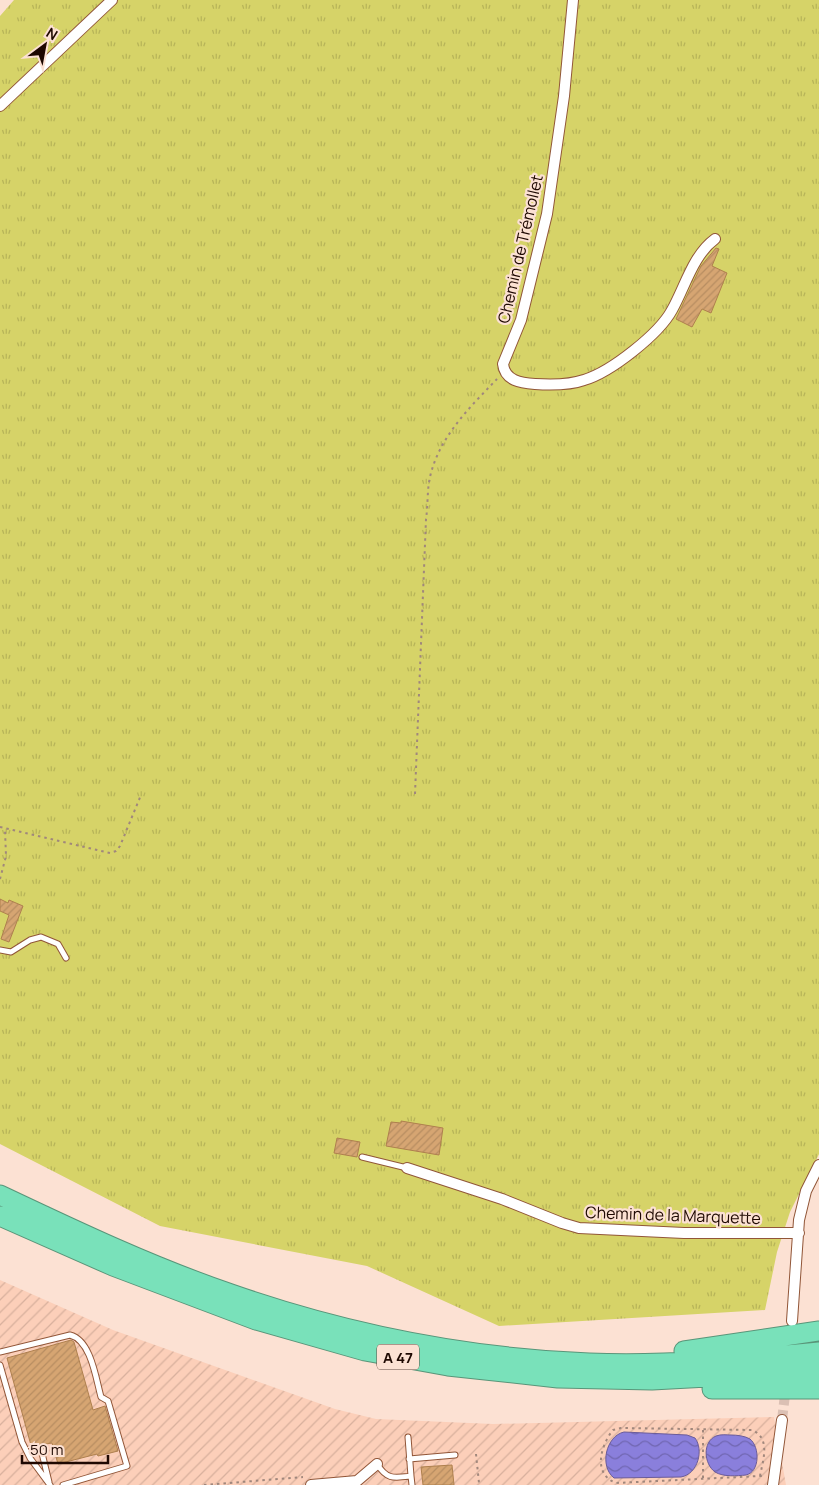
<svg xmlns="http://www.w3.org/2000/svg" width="819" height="1485" font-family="Manrope,sans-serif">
<defs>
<pattern id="industrial-furrows" width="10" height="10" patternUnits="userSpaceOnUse" patternTransform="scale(1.25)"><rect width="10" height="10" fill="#fccfb9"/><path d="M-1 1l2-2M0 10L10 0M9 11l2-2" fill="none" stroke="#d8b09d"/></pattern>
<pattern id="grass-tufts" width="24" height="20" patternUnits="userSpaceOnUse" patternTransform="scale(1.25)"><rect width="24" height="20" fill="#d6d368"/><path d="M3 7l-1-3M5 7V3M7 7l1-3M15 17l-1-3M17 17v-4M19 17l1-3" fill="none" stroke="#b7b458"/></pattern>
<pattern id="water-waves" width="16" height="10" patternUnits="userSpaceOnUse" patternTransform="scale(1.25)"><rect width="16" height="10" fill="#8a7fdc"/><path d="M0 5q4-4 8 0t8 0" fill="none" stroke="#7066b0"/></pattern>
<pattern id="building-hatch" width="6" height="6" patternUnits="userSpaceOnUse" patternTransform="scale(1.25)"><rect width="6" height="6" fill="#d6a572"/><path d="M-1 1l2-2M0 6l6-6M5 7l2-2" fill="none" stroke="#b78d61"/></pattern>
</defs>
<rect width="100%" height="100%" fill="#fce1d3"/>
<path fill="url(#industrial-furrows)" d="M0 1280 113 1330 335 1409 376 1419 493 1424 774 1417 786 1485H0Z"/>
<path fill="url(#grass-tufts)" d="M14 0H819V1154L790 1212 777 1252 765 1310 499 1326 367 1266 160 1226 0 1144V16Z"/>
<path fill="url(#water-waves)" stroke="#6a5b9a" d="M624 1432 687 1435 695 1438C704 1450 698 1474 681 1477L614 1478C599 1466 606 1436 624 1432Z
M731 1435C737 1435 745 1436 750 1439 760 1447 760 1472 746 1475 737 1476 723 1477 715 1472 704 1464 702 1442 716 1436 721 1434 727 1435 731 1435Z"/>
<path fill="url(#building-hatch)" stroke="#af804e" d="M716 248 719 249 712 266 727 273 711 313 702 309 692 327 676 319 701 266Z
M0 899 8 903 9 900 23 906 9 942 1 939 9 915 0 911Z
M401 1121 443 1128 439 1155 386 1146 391 1122 401 1123Z
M337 1138 360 1142 357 1157 334 1153Z
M71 1340 74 1342 93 1410 105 1406 118 1451 98 1456 97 1454 58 1464 52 1443 40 1445 32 1449 7 1358Z
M452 1465 454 1485H423L421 1467Z"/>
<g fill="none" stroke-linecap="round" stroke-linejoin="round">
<path stroke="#dbc0b4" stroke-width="10" stroke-dasharray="10 5" stroke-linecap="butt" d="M782 1420 786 1386"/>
<defs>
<path id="lane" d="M0 950 11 952 30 940 41 937 58 944 66 958
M362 1157 407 1168
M0 1352 70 1335C91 1340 96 1379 101 1397L108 1401 127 1466 63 1485
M0 1365 22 1442 30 1458 50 1485
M41 1449 49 1482
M409 1459 455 1455
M377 1464C387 1480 394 1478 411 1476L408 1437
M411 1476 412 1485"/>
<path id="street" d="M573 0 564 96 547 214 521 320 503 364C505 381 521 383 535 384 551 385 570 385 584 380 611 372 659 334 672 310 685 287 693 255 715 239
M0 106 112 0
M407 1168 502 1199 562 1223 579 1228 684 1233H799
M792 1321 799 1220 806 1191 819 1165
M311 1485 357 1481 377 1464
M773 1485 782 1420"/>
<path id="highway" d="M0 1195C76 1231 152 1267 231 1294 346 1334 467 1358 589 1363 666 1366 743 1359 819 1352
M0 1216 113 1266 256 1320 365 1351 448 1366 558 1378 652 1380 819 1371
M684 1351 819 1331
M712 1389H819"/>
</defs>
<use href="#lane" stroke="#915638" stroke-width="7"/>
<use href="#street" stroke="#915638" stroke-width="12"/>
<use href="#highway" stroke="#599579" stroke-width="21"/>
<path stroke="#a0877c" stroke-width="2" stroke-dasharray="2.5 4" stroke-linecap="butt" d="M415 794 426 519C428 506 427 490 430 477 439 437 470 407 497 379
M0 827 110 853 116 851 120 846 141 795
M0 879 6 856 5 830
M476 1454 479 1483
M760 1476C763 1460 771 1438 752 1430L621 1428 613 1430C601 1445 592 1474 616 1483L760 1476H764
M703 1478V1429
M204 1485 303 1477"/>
<use href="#lane" stroke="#fff" stroke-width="5"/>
<use href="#street" stroke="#fff" stroke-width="10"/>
<use href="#highway" stroke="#79e1ba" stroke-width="19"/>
</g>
<g text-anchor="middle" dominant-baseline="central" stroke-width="4.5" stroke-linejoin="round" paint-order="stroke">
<rect fill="#fce1d3" stroke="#614940" stroke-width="1" x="377" y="1344.5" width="42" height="25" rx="4"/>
<g font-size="15" font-weight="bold" fill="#1e0801">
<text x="398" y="1357">A 47</text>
</g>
<g font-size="16" fill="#1e0801" stroke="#fce1d3">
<text transform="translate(520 249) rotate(-77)">Chemin de Trémollet</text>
<text transform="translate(673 1215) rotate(2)">Chemin de la Marquette</text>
</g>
</g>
<g transform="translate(45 45) rotate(32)" stroke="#fce1d3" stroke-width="4" paint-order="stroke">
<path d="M0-4L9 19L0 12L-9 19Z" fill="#1e0801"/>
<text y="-8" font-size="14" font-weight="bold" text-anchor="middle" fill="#1e0801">N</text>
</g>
<path d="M22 1455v8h86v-8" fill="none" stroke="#1e0801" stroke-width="2.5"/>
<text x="30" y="1455" font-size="15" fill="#1e0801" stroke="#fce1d3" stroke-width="4" paint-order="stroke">50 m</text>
</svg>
